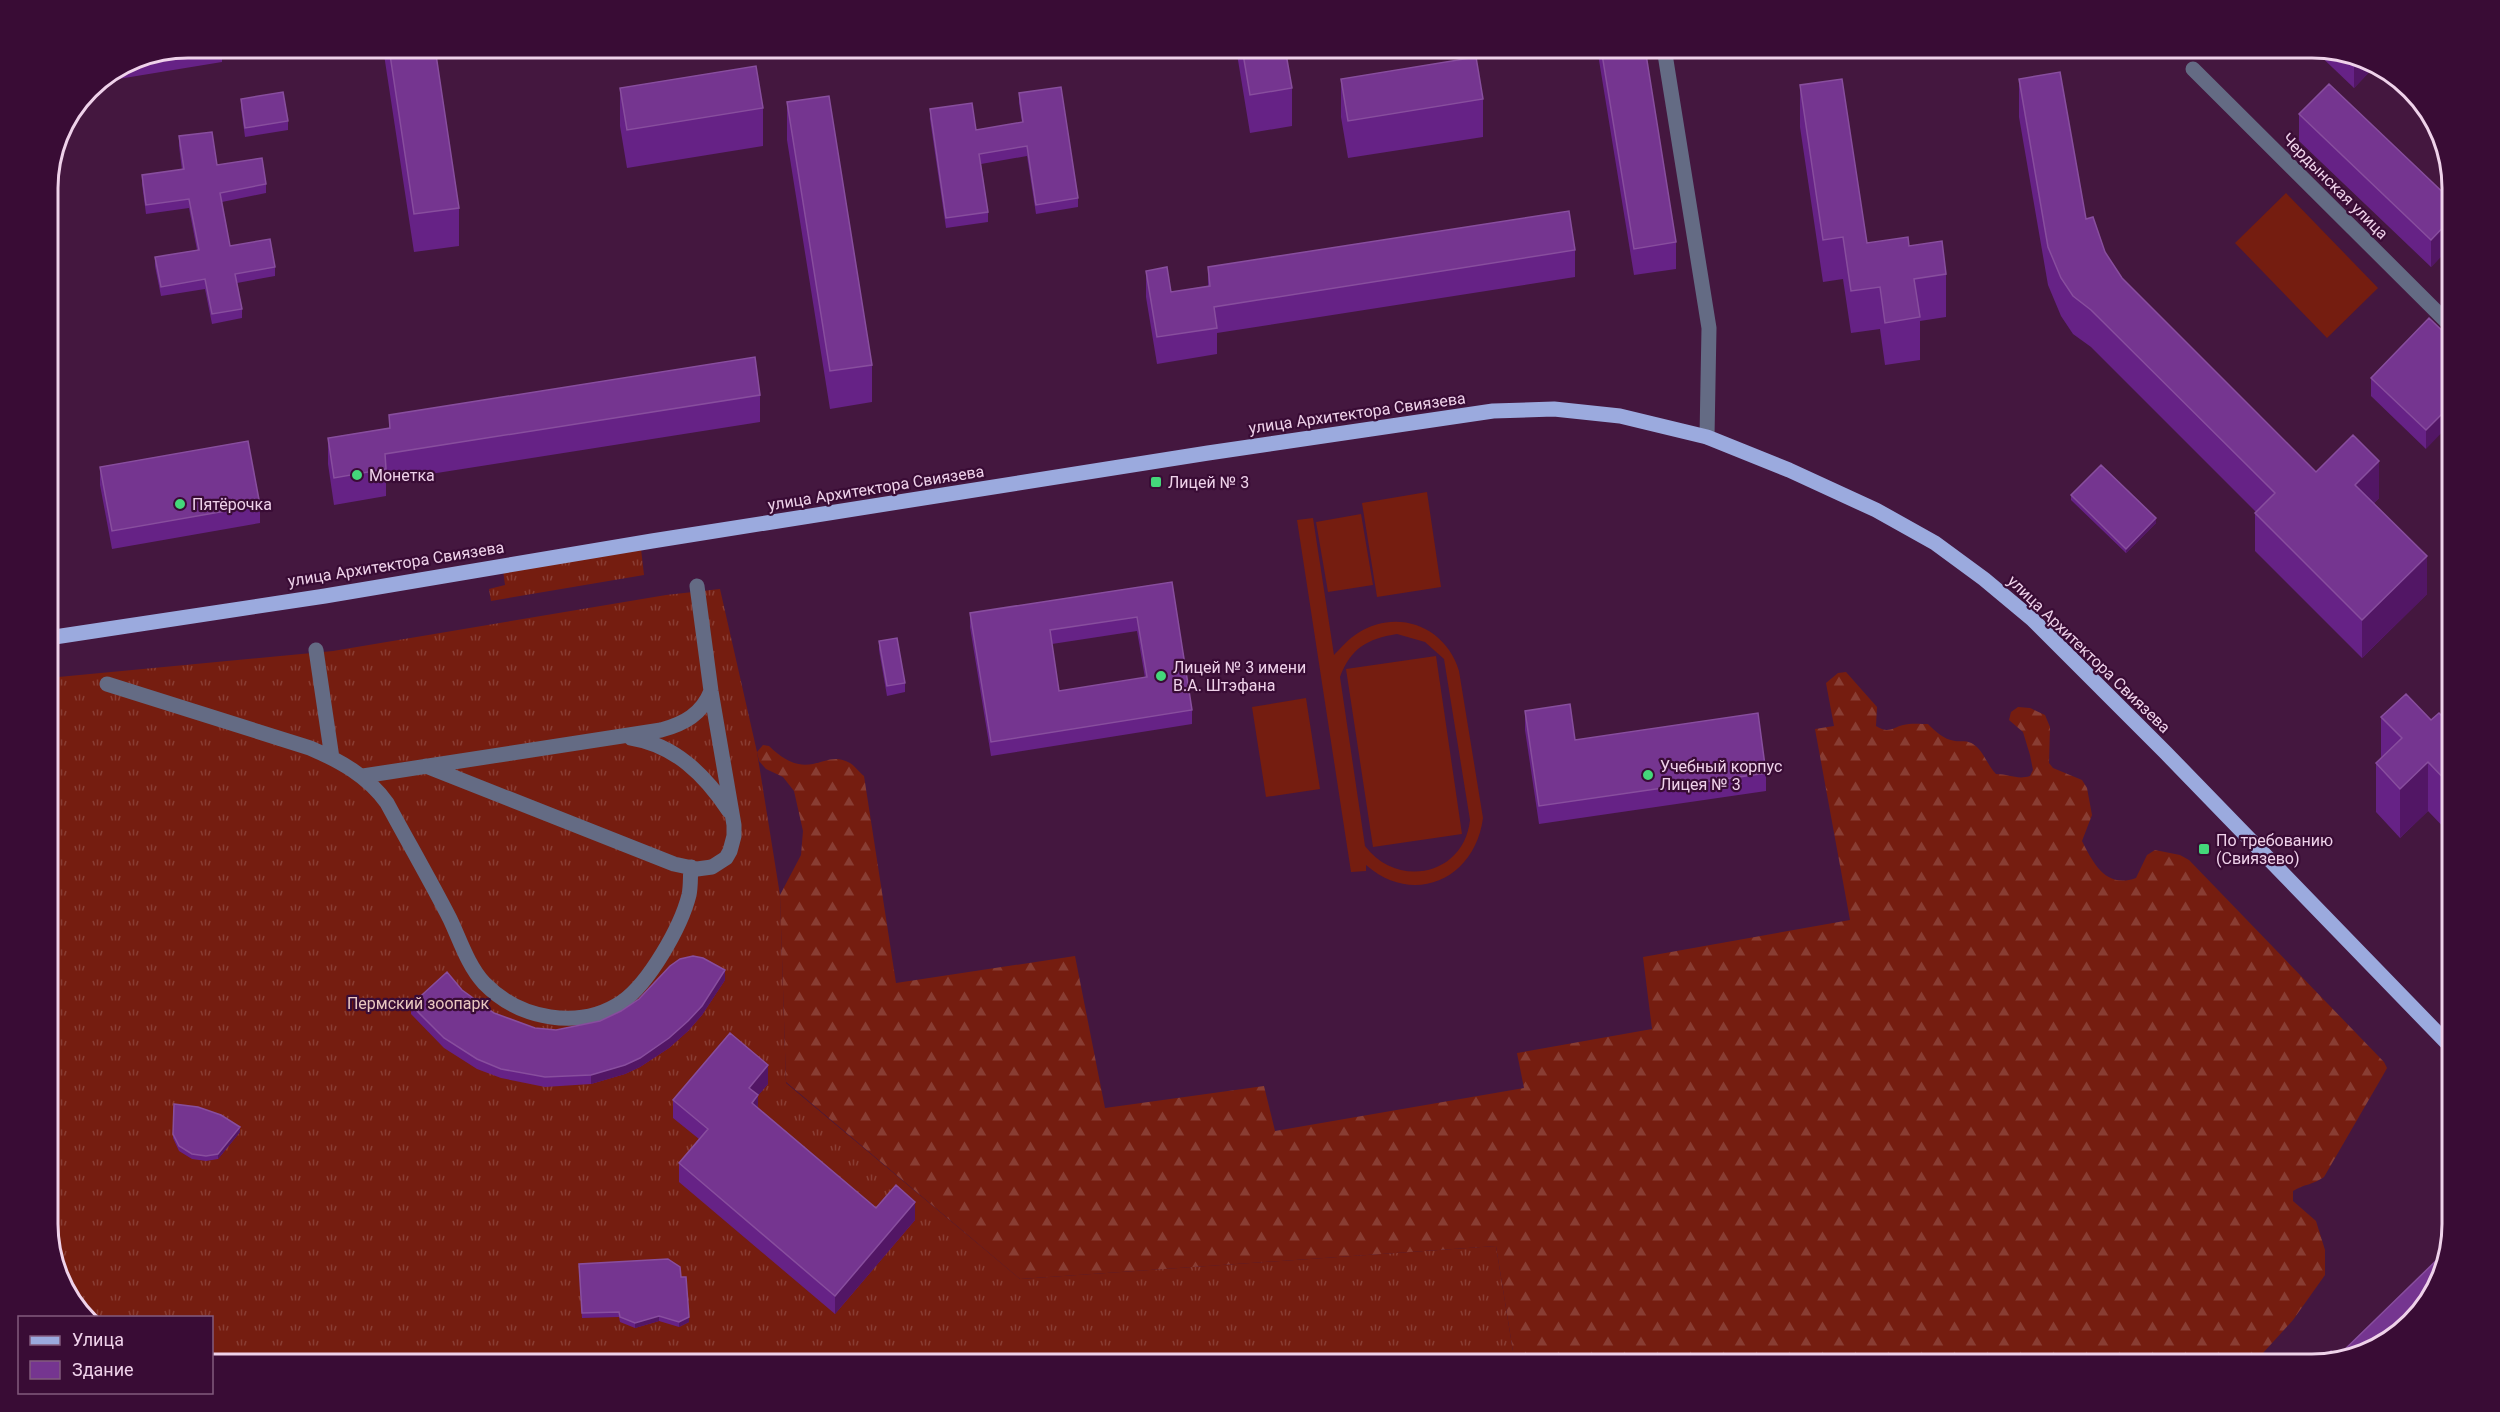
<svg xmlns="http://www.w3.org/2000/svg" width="2500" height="1412" font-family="Roboto,sans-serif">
<defs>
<pattern id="grass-tufts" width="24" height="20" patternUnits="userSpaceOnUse" patternTransform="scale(1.5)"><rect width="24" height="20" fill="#751d10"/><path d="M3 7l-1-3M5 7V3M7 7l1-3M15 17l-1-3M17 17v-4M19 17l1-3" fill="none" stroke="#893d33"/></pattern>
<pattern id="forest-firs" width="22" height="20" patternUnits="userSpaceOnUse" patternTransform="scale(1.5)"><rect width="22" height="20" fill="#751d10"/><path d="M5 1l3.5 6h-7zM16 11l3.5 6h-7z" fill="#893d33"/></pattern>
</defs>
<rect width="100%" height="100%" fill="#44173f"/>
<path fill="url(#grass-tufts)" d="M641 549 644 575 491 601 489 589 505 585 503 570Z
M720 589 757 752 780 895 786 1083 1020 1279 1496 1246 1515 1364H212V1318L89 1317 71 1301 48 1233V678L333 651 666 595Z"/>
<path fill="url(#forest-firs)" d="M1846 672 1877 707 1876 726C1888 734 1892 728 1903 725 1910 723 1921 724 1928 724 1936 732 1943 739 1955 741 1963 742 1966 740 1973 744 1984 751 1987 765 1996 774 2009 774 2017 780 2030 776L2033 770 2030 755 2023 732 2009 720 2011 712 2018 707 2030 708 2045 715 2050 727 2049 763 2053 768 2082 780 2087 788 2092 815 2082 841C2093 863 2106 889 2136 878L2147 855 2155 850 2180 855 2189 860 2384 1062 2387 1068 2382 1077 2324 1177C2313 1185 2304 1184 2293 1191V1201L2316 1221 2325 1250V1275L2293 1320 2253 1364H1515L1496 1246 1020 1279 786 1082 780 895 801 855 803 831 794 791 783 777 766 769 759 761 757 752 763 745 769 746C810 786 823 747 850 763 855 766 859 772 864 776L896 983 1075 956 1105 1108 1264 1086 1275 1131 1524 1088 1517 1053 1652 1029 1643 957 1850 920 1815 729 1834 726 1826 683 1838 673Z"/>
<path fill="#751d10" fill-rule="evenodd" d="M2286 193 2378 288 2327 338 2235 243Z
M1427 492 1441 587 1377 597 1362 503Z
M1361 514 1373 585 1328 592 1316 522Z
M1313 518 1334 655C1341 648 1348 639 1358 633 1398 608 1446 627 1459 671L1483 818C1475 879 1414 907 1366 865V871L1351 872 1297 520ZM1397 634 1425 642 1444 659 1470 820C1464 876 1397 889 1365 846L1340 677C1351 648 1367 639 1397 634Z
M1436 656 1462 834 1373 847 1346 669Z
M1306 698 1320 789 1266 797 1252 707Z"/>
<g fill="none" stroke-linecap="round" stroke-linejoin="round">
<path stroke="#646b84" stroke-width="15" d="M1664 48 1709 328 1707 437
M2193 69 2452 327
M316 650 332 758
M107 684 310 748C340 761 368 776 387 803 408 842 430 880 450 919 460 940 468 966 484 983 519 1019 579 1031 622 1002 649 983 681 927 689 895 691 886 690 876 691 867
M631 738C675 745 705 775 729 811
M426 766 674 864 697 869 712 867 726 858 730 851 734 836V825L711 691 697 586
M363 776 661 730C684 724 702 714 711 691"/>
<path stroke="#9baade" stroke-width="15" d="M48 638 325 596 652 541 1208 453 1493 411 1554 409 1620 416 1707 437 1789 470 1876 510 1935 543 1984 579 2032 619 2166 753 2452 1048"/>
</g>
<path fill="#662286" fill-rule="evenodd" d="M188 48H222V62L100 82 135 59Z
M383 48H435L459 208V246L414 252Z
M1236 48H1285L1292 88V126L1250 133Z
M1597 48H1645L1676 242V269L1634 275Z
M2000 48H2024L2001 52Z
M2312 48 2376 65 2354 88Z
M1341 79 1483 99V137L1348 158 1341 117Z
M2019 79 2086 219 2105 252 2122 278 2316 472 2379 498 2374 503 2427 594 2362 658 2255 551V513L2256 512 2091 347 2073 334 2061 316 2048 285 2019 117Z
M1800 85 1867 243 1909 246 1946 274V317L1920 321V360L1885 365 1880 329 1851 333 1843 279 1823 282 1800 127Z
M620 88 763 108V146L627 168 620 126Z
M1019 93 1078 198V207L1036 214 1027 156 981 164 988 212V222L946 228 930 119V109L976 130 1022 122 1019 103Z
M241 99 288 121V130L245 137 241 108Z
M787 102 872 365V402L830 409 787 140Z
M2299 114 2452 201V245L2431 267 2299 141Z
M179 136 217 165 266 184V193L222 202 230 246 275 267V276L237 283 242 309V318L212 324 205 289 161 296 155 266V257L197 250 189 208 146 214 142 184V175L182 170 179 146Z
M1575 250V277L1217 333V354L1157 364 1146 297V271L1171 292 1208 286V267Z
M2429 318 2426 449 2371 396V378Z
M760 395V422L386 481V496L334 505 328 464V438L389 428V415Z
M100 467 260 505V523L112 549 100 485Z
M2071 495 2156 523 2126 553 2071 500Z
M1172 582 1192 710V724L991 756 970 627V613ZM1137 631 1145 678 1059 691 1052 644Z
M879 641 905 683V692L887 696 879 650Z
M1525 711 1575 740 1766 773V791L1539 824 1525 730Z
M2381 717 2431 720 2452 726 2451 835 2428 811 2400 838 2376 812V763L2381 758Z
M725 980 702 1015 688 1031 669 1048 640 1067 625 1074 591 1084 545 1087 501 1078 477 1069 444 1048 411 1014V1005L462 990 494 1013 535 1028 556 1030 600 1021Z
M768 1084 758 1095V1108L876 1208 915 1220 835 1314 679 1182V1163L699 1139 673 1118V1100Z
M174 1104 240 1132 218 1159 206 1161 192 1159 179 1151 173 1138Z
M579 1264 689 1322 679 1327 659 1321 635 1328 620 1322 619 1317 582 1318Z"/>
<path fill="#521665" d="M2355 60 2376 65 2354 88V61Z
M2452 218V245L2431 267V240Z
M2452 404V422L2426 449V430Z
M2379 461V498L2355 522V485Z
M2156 518V523L2126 553V549Z
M2427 556V594L2362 658V620Z
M2428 762V811L2400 838V789Z
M2452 784V833L2451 835V786Z
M725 970V980L702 1015 688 1031 669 1048 640 1067 625 1074 591 1084V1075Z
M768 1065V1084L749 1106V1088Z
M758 1095V1114L752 1103Z
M240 1127V1132L218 1159V1154Z
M915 1202V1220L835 1314V1296Z
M659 1316V1321L635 1328V1323Z
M689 1317V1322L679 1327V1322Z"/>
<path fill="#753590" stroke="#884e9e" stroke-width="1.5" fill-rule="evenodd" d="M389 48H435L459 208 414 214Z
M1242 48H1285L1292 88 1250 95Z
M1601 48H1645L1676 242 1634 249Z
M1476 57 1483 99 1348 121 1341 79Z
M756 66 763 108 627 130 620 88Z
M2060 72 2086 219 2093 217 2105 252 2122 278 2316 472 2353 435 2379 461 2355 485 2427 556 2362 620 2255 513 2275 493 2091 310 2073 296 2061 278 2048 247 2019 79Z
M1842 79 1867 243 1908 237 1909 246 1942 241 1946 274 1914 279 1920 317 1885 323 1880 287 1851 291 1843 237 1823 240 1800 85Z
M2329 84 2452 201V218L2431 240 2299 114Z
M1061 87 1078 198 1036 205 1027 146 979 154 988 212 946 218 930 109 972 103 976 130 1023 122 1019 93Z
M283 92 288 121 245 128 241 99Z
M829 96 872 365 830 371 787 102Z
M212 132 217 165 262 158 266 184 220 193 230 246 270 239 275 267 235 274 242 309 212 314 205 279 161 287 155 257 199 250 189 199 146 205 142 175 184 169 179 136Z
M1569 211 1575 250 1214 307 1217 328 1157 337 1146 271 1167 267 1171 292 1210 286 1208 267Z
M2429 318 2452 340V404L2426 430 2371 378Z
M755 357 760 395 385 454 386 469 334 478 328 438 390 428 389 415Z
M248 441 260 505 112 531 100 467Z
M2101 465 2156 518 2126 549 2071 495Z
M1172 582 1192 710 991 742 970 613ZM1137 617 1147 677 1059 691 1050 630Z
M897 638 905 683 887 686 879 641Z
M2406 694 2431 720 2439 713 2452 726V784L2451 786 2428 762 2400 789 2376 763 2402 738 2381 717Z
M1570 704 1575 740 1758 713 1766 773 1539 806 1525 711Z
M693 956 703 958 725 970 702 1006 688 1021 669 1038 640 1058 625 1065 591 1075 545 1077 501 1069 477 1059 444 1038 411 1005 447 972 462 990 494 1013 535 1028 556 1030 600 1021 621 1011 639 999 670 966 680 959Z
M730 1033 768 1065 749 1088 758 1095 752 1103 876 1208 896 1185 915 1202 835 1296 679 1163 708 1129 673 1100Z
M174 1104 198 1107 221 1115 240 1127 218 1154 206 1156 192 1154 179 1146 173 1134Z
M2445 1252 2433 1294 2382 1345 2320 1362 2331 1351 2337 1357Z
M668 1259 680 1267 681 1277H686L689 1317 679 1322 659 1316 635 1323 620 1317 619 1312 582 1313 579 1264Z"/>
<g fill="#44d77a" stroke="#390c35" stroke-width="2">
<circle cx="357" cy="475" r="6"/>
<rect x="1150" y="476" width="12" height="12" rx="3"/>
<circle cx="180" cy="504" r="6"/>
<circle cx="1161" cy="676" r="6"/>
<circle cx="1648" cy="775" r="6"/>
<rect x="2198" y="843" width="12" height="12" rx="3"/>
</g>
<g text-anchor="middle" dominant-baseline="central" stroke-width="4.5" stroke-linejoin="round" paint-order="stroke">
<g font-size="16" fill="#efd2ea" stroke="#390c35">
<text transform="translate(2335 186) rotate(45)">Чердынская улица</text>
<text transform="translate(1357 413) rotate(-8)">улица Архитектора Свиязева</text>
<text transform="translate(876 488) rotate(-9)">улица Архитектора Свиязева</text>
<text transform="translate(396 564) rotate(-9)">улица Архитектора Свиязева</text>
<text transform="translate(2089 654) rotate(44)">улица Архитектора Свиязева</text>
</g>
<g font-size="16" fill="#efd2ea" stroke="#390c35" text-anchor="start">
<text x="369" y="475">Монетка</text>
<text x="1168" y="482">Лицей № 3</text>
<text x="192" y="504">Пятёрочка</text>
<text x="1173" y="667">Лицей № 3 имени<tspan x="1173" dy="18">В.А. Штэфана</tspan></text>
<text x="1660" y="766">Учебный корпус<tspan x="1660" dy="18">Лицея № 3</tspan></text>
<text x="2216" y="840">По требованию<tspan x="2216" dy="18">(Свиязево)</tspan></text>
</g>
<g font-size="16" fill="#e9c8c1" stroke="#390c35">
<text x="418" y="1003">Пермский зоопарк</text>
</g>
</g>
<path d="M0 0H2500V1412H0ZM188 58H2312A130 130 0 0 1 2442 188V1224A130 130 0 0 1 2312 1354H188A130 130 0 0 1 58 1224V188A130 130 0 0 1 188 58Z" fill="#390c35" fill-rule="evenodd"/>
<path fill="none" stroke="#efd2ea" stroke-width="3" d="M188 58H2312A130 130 0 0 1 2442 188V1224A130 130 0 0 1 2312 1354H188A130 130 0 0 1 58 1224V188A130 130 0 0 1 188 58Z"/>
<rect x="18" y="1316" width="195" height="78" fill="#390c35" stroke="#825b7d" stroke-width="1.5"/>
<rect x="30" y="1336" width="30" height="9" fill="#9baade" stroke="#825b7d" stroke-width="1.5"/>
<text x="72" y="1346" font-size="18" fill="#efd2ea">Улица</text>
<rect x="30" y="1361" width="30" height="18" fill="#753590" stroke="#825b7d" stroke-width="1.5"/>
<text x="72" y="1376" font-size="18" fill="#efd2ea">Здание</text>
</svg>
